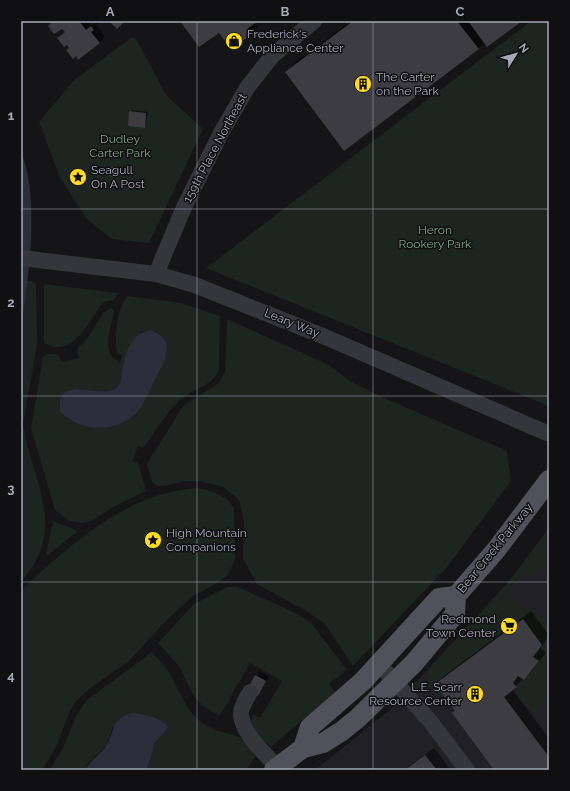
<svg xmlns="http://www.w3.org/2000/svg" width="570" height="791" font-family="Raleway,sans-serif">
<rect width="100%" height="100%" fill="#151416"/>
<path fill="#212024" d="M549 528V770H315L391 709 510 581Z"/>
<path fill="#1c251f" fill-rule="evenodd" d="M531 21H549V406L206 268Z
M132 37 137 40 166 95 203 129 149 243 112 239 87 219 60 178 39 122 73 81Z
M27 280 36 283 37 345 23 424C32 482 69 528 21 582V327Z
M44 284 118 293 114 300 104 302 100 306C88 324 71 359 44 343Z
M128 296 181 303 220 316 219 371C210 387 192 389 179 401 165 414 155 433 143 448L138 446 132 461 138 463 146 491 115 506 91 521 82 523 69 521 55 510 31 428 43 357 48 354H58L62 362 79 358 77 349 87 339 104 312 111 308 114 310C113 327 98 353 120 362L122 355 117 353C114 340 117 305 128 296ZM150 330 159 334 166 351 145 401 94 427 84 426 66 418 78 389C92 392 117 398 122 379 125 369 124 358 129 349 132 343 138 337 142 331Z
M227 319 329 365 350 381 384 398 507 451 511 481 447 567 353 666 325 624 308 612 257 584 243 559 244 521 239 500 223 487 200 481H184L165 486H157L152 481 147 464 183 406 219 383 225 372Z
M198 488 214 492 227 499 234 508 235 559 228 575 214 585 193 596 167 620 129 661 89 689 76 701 70 711 56 747 42 770H21V591C33 578 46 567 60 555 99 522 144 491 198 488Z
M53 521 76 530 77 532 48 555 46 554Z
M549 528V566L517 578 502 597 549 622V694L535 714 514 695 539 661 533 657 542 645 523 619 435 684 443 695 440 697 429 682 428 670 510 580Z
M228 587H238L296 613 312 624 347 670 329 684 335 692 271 747 258 735 251 721 253 714 260 718 282 681 250 663 229 699 230 700 219 716 203 706 193 695 179 666 158 643 194 604Z
M152 652C157 658 164 664 168 671 181 691 185 713 207 726 227 738 249 730 255 757L246 770H147L155 741 163 734 113 726 106 746 88 763 86 770H50L63 748 77 714 87 700Z"/>
<path fill="#29303b" d="M21 151C40 203 29 273 21 327Z
M150 330C156 332 164 336 166 343 169 354 161 368 156 377 151 388 146 400 139 410 120 433 80 434 60 411 56 373 96 399 115 389 123 384 121 375 123 367 126 351 132 333 150 330Z
M132 713C145 715 159 716 168 727L163 734 155 742 147 770H86C90 759 101 755 106 746 117 728 108 722 132 713Z"/>
<path fill="#0007" d="M50 21H89L92 25 98 21 99 23 97 25 105 37 99 43 70 48 67 43 58 38 65 31 62 28Z
M181 21H256L254 23 258 27 231 48 219 31Z
M351 21H521L485 42 478 49 286 72 297 61Z
M132 110 148 112 145 127 130 112Z
M531 611 549 635 541 648 546 653 532 671 512 689 549 738V770H495L436 684 444 676Z
M260 671 269 677 257 695 248 690Z
M434 748 451 770H404Z"/>
<path fill="#3c3c42" d="M49 21H79L86 30 91 26 94 30 91 32 100 43 78 60 76 56 73 59 66 50 69 48 67 45 64 47 57 38 65 32 62 29 54 34 48 26 51 23Z
M109 21H125L117 29Z
M180 21H258L248 28 252 34 231 49 219 33 199 47Z
M353 21H457L479 49 344 151 285 72Z
M468 21H522L487 47Z
M129 111 146 113 145 128 128 126Z
M523 619 542 645 533 657 539 661 524 680 518 676 513 683 517 687 504 697 549 757V770H494L452 713 455 711 435 684Z
M255 675 266 681 258 696 247 690Z
M425 755 437 770H405Z"/>
<g fill="none" stroke-linecap="round" stroke-linejoin="round">
<path stroke="#35353c" stroke-width="16" d="M21 258 156 274 195 285 323 336 549 434
M156 274 185 205 221 133 247 88 272 56 314 21
M379 664 430 721 467 770
M250 692C247 698 240 708 241 715 243 735 265 753 277 767"/>
<path stroke="#51515b" stroke-width="20" d="M303 748 310 727 363 681 439 598 456 596
M274 770 303 748 323 743 342 731 358 718 414 663 455 614 456 596 496 550 549 480"/>
</g>
<circle fill="#4d6452" cx="113" cy="172" r="5"/>
<path fill="none" stroke="#a5a8b8" stroke-width="1" stroke-opacity="0.55" d="M197 21V770M373 21V770M21 209H549M21 396H549M21 582H549"/>
<defs>
<symbol id="shop-disc" viewBox="-11 -11 22 22"><circle r="9.5" fill="#ffdb24" stroke="#100f11"/><path d="M-5-2.5h2.3a2.7 3.5 0 0 1 5.4 0H5L5.5 6h-11ZM-1.5-2.5h3a1.5 2.3 0 0 0-3 0Z" fill="#111"/></symbol>
<symbol id="building-disc" viewBox="-11 -11 22 22"><circle r="9.5" fill="#ffdb24" stroke="#100f11"/><path d="M-4-6H4V6H1V3H-1V6H-4ZM-2.5-4.3h1.7v1.8h-1.7ZM.8-4.3h1.7v1.8H.8ZM-2.5-1h1.7V.8h-1.7ZM.8-1h1.7V.8H.8Z" fill="#111"/></symbol>
<symbol id="sight-disc" viewBox="-11 -11 22 22"><circle r="9.5" fill="#ffdb24" stroke="#100f11"/><path d="M0-6L1.8-2.2L6-1.7L2.9 1.2L3.7 5.4L0 3.3L-3.7 5.4L-2.9 1.2L-6-1.7L-1.8-2.2Z" fill="#111"/></symbol>
<symbol id="supermarket-disc" viewBox="-11 -11 22 22"><circle r="9.5" fill="#ffdb24" stroke="#100f11"/><path d="M-6-5.5h2.5l.6 2H6L4.5 2H-2.5L-4.4-4H-6ZM-1.5 3.2a1.3 1.3 0 1 0 .1 0ZM3 3.2a1.3 1.3 0 1 0 .1 0Z" fill="#111"/></symbol>
</defs>
<g fill-rule="evenodd">
<use href="#shop-disc" x="224" y="31" width="20" height="20"/>
<use href="#building-disc" x="353" y="74" width="20" height="20"/>
<use href="#sight-disc" x="68" y="167" width="20" height="20"/>
<use href="#sight-disc" x="143" y="530" width="20" height="20"/>
<use href="#supermarket-disc" x="499" y="616" width="20" height="20"/>
<use href="#building-disc" x="465" y="684" width="20" height="20"/>
</g>
<g text-anchor="middle" dominant-baseline="central" stroke-width="3" stroke-linejoin="round" paint-order="stroke">
<g font-size="12" fill="#a5a8b8" stroke="#100f11" text-anchor="start">
<text x="247" y="34">Frederick's<tspan x="247" dy="14">Appliance Center</tspan></text>
<text x="376" y="77">The Carter<tspan x="376" dy="14">on the Park</tspan></text>
<text x="91" y="170">Seagull<tspan x="91" dy="14">On A Post</tspan></text>
<text x="166" y="533">High Mountain<tspan x="166" dy="14">Companions</tspan></text>
<text x="496" y="619" text-anchor="end">Redmond<tspan x="496" dy="14">Town Center</tspan></text>
<text x="462" y="687" text-anchor="end">L.E. Scarr<tspan x="462" dy="14">Resource Center</tspan></text>
</g>
<g font-size="12" fill="#7aa584" stroke="#100f11">
<text x="120" y="139">Dudley<tspan x="120" dy="14">Carter Park</tspan></text>
<text x="435" y="230">Heron<tspan x="435" dy="14">Rookery Park</tspan></text>
</g>
<g font-size="12" fill="#a5a8b8" stroke="#100f11">
<text transform="translate(215 148) rotate(-62)">159th Place Northeast</text>
<text transform="translate(292 323) rotate(22)">Leary Way</text>
<text transform="translate(495 548) rotate(-51)">Bear Creek Parkway</text>
</g>
</g>
<rect width="570" height="791" fill="none" stroke="#100f11" stroke-width="44"/>
<g transform="translate(516 54) rotate(53)" stroke="#100f11" stroke-width="3" paint-order="stroke">
<path d="M0-3L7 15L0 10L-7 15Z" fill="#a5a8b8"/>
<text y="-6" font-size="11" font-weight="bold" text-anchor="middle" fill="#a5a8b8">N</text>
</g>
<rect x="22" y="22" width="526" height="747" fill="none" stroke="#a5a8b8" stroke-width="1.5"/>
<g font-size="13" text-anchor="middle" font-weight="bold" fill="#a5a8b8">
<text x="110" y="16">A</text>
<text x="285" y="16">B</text>
<text x="460" y="16">C</text>
<text x="11" y="120">1</text>
<text x="11" y="307">2</text>
<text x="11" y="493">3</text>
<text x="11" y="680">4</text>
</g>
</svg>
